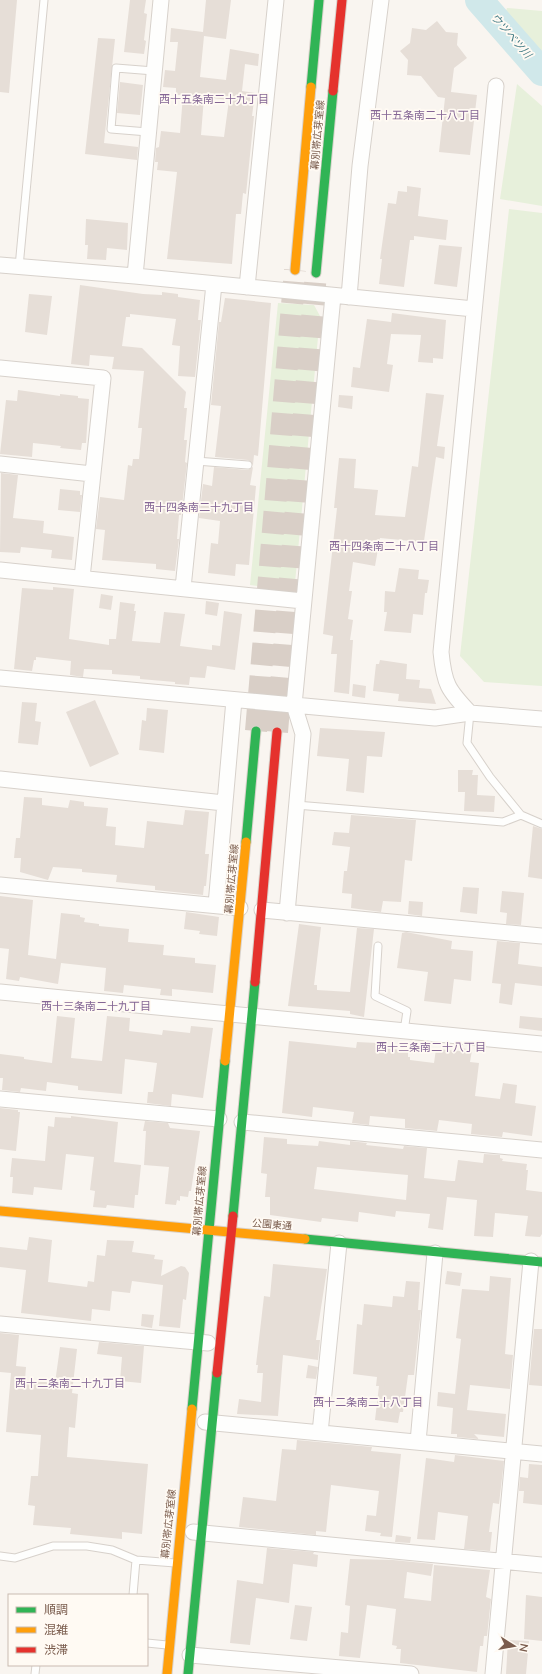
<svg xmlns="http://www.w3.org/2000/svg" width="542" height="1674" font-family="'Nunito Sans','Noto Sans JP',sans-serif">
<rect width="100%" height="100%" fill="#f9f5f0"/>
<path fill="#e7f0db" d="M507 8 542 11V57L501 26Z
M517 84 542 106V206L500 199Z
M509 209 542 213V686L484 682 460 656Z
M278 303 314 305 320 316 295 583 287 590 250 585Z"/>
<g fill="none" stroke-linecap="round" stroke-linejoin="round">
<path stroke="#d0e8ea" stroke-width="28" d="M479 0 542 72"/>
</g>
<path fill="#e6ded7" fill-rule="evenodd" d="M0 0H17L9 93 0 92Z
M130 0H146L144 13 147 14 144 40 146 41 144 54 124 52Z
M206 0H231L226 39 204 36 200 77 226 80 230 49 259 54 258 66 245 64 242 91 255 93 252 116H254L246 194 243 193 241 214H236L232 264 167 259 177 172 157 170 158 162H155L156 148 159 147 161 131 180 133 183 95H176V88L163 87 165 70 175 71 178 42H170L171 28 203 32ZM204 97 229 100 224 137 201 135Z
M437 21 446 32 458 33 457 45 467 58 454 68 451 92 477 95 470 155 439 152 445 98 438 97 421 76 407 75 408 60 400 51 410 43 412 28 426 30Z
M98 38 115 39 104 143 138 147 137 160 85 154Z
M120 82 143 85 140 115 117 113Z
M407 186 421 188 418 216 448 220 446 240 414 236V240H410L404 287 379 284 382 259H380L388 203 396 204 398 191 407 192Z
M86 219 128 223 127 250 107 248 106 260 87 259 88 245H85Z
M439 245 462 247 457 287 434 284Z
M80 285 143 294 162 295V292L178 294V297L200 300 198 320H201L195 377 178 376 180 346 172 345 176 319 130 314V317H126L122 346 142 348 186 392 184 408H187L184 440H187L185 462 187 463 181 515H179L177 539H179L175 571 156 569V564L102 560 105 530 96 529 100 497 124 500 128 465 132 466 133 459H139L142 428H138L144 371 112 369 114 357 90 355 89 366 71 364Z
M29 294 52 296 47 335 25 332Z
M225 298 271 303 258 456 254 455 253 465 248 460 215 457 221 406 211 405 219 322H221Z
M392 313 446 320 443 359 433 358V363L418 362 421 335 391 334 387 364 393 365 389 392 351 387 353 367 360 368 367 319 391 322Z
M18 390 60 396V394L78 396V398L89 399 86 443H82L81 450 60 448 61 446 33 443 32 457 0 454 6 400 17 401Z
M426 393 444 395 437 446 445 447 444 459 436 457 424 541 422 542 380 538 375 566 353 562 349 591H352L348 619 353 620 350 640H353L349 694 334 692 337 654H331L333 636 323 634 337 508H334L339 458 356 459 354 488 378 490 375 515 405 517 412 466 418 467Z
M339 395 353 396 352 409 338 407Z
M214 467 248 470 253 467 250 485 256 486 249 565 236 564 235 576 208 573 211 543 218 544 220 521 199 518 203 484 212 486Z
M1 473 18 475 13 518 44 521 43 533 74 537 72 560 51 558 52 550 21 547 20 553 0 552Z
M60 489 80 491V495H82L80 512 58 510Z
M399 568 419 570 418 579 429 580 427 593H425L423 615 413 614 411 633 384 631 387 612H384L385 591 395 592Z
M53 587 74 589 69 639 109 645V639H116L120 602 135 604 134 611H136L132 641 160 643 164 612 185 614 180 646 212 650V645L220 646 224 611 242 614 235 670 207 666 205 678 190 677 189 685 175 684V682L140 679V676L112 674V670L84 669 83 677 70 675 71 661 36 657V660H34L32 671 14 669 22 588 53 590Z
M101 594 113 596 111 610 99 608Z
M206 601 219 603 217 616 205 614Z
M380 660 407 664 406 679 420 680 419 688 431 689 436 704 398 701 399 694 373 691 376 664H379Z
M353 684 366 686 365 698 352 696Z
M95 700 119 754 90 767 66 712Z
M22 702 37 703 35 721 41 722 38 745 18 743Z
M147 708 168 710 164 753 139 750 142 720 146 721Z
M320 728 385 732 382 757 367 756 364 793 346 791 349 759 317 756Z
M458 770H473L472 775H478L477 795 495 796 494 812 464 811 465 792H458Z
M24 797 42 798V805L68 808 70 800 84 802V806L108 808 106 826 116 827 115 845 144 848 147 821 183 825 185 810 209 812 205 854H209L206 886H204L203 895 155 890V886L116 882 117 875 82 872V869L53 867 48 880 20 872 21 858H14L16 838H20Z
M351 815 416 820 412 861 405 860 401 902 383 901 381 912 351 908 352 894 342 893 344 871H347L350 847 332 845 334 832 349 833Z
M533 826 542 829V879L528 877Z
M463 887 479 888 477 914 460 912Z
M502 891 524 893 521 925 506 924 507 913 500 912Z
M0 896 33 900 28 955 56 959 61 913 80 915V917L85 918 84 922 99 924V926L129 929 128 942 164 945 163 955 195 958V963L216 965 213 993 172 989V996L160 995 161 989 124 985 123 993 104 991 106 968 61 963 58 984 20 977 19 981 6 979 9 949 0 948Z
M409 901 423 902 422 916 408 914Z
M186 912 219 917 217 936 199 934 200 931 184 929Z
M299 924 321 927 314 985H317V990L350 992 357 928 374 929 364 1017 350 1014V1011L288 1006Z
M406 932 452 941 451 949 473 951 471 981 454 979 451 1004 424 1001 428 972 397 968 402 933Z
M497 941 520 943 518 964 542 967V986L515 983 512 1005 499 1003 501 984 492 983Z
M57 1016 75 1018 71 1058 102 1061 107 1016 130 1018 129 1031 162 1035 163 1030 190 1033 191 1026 213 1028 203 1098 172 1094 171 1106 147 1103 148 1092H153L157 1063 125 1059 122 1094 78 1090V1086L47 1082 46 1091 21 1088 20 1092 2 1090 3 1078H0V1054L24 1057V1059L52 1063Z
M520 1016 542 1018V1031L519 1028Z
M289 1041 356 1048 357 1042 377 1043 376 1047 408 1051V1057H410V1060L434 1063 436 1049 460 1051 461 1048 472 1050 470 1062 479 1063 475 1096 500 1099 503 1083 517 1085 515 1103 536 1106 532 1136 503 1132 502 1137 471 1134 472 1124 439 1120 437 1131 405 1128V1119L370 1116 369 1125 352 1123 354 1112 313 1107 312 1117 282 1113Z
M0 1108 18 1110V1112H20L16 1151 0 1149Z
M71 1116 118 1122 114 1162 141 1165 138 1195H135L134 1208 107 1205 106 1208 93 1207 95 1191 90 1190 94 1157 66 1154 62 1190 34 1187 33 1195 12 1193 13 1177H10L12 1158 45 1161 48 1126 54 1127 55 1117 71 1118Z
M145 1121 168 1123 170 1128 200 1131 191 1191H189L188 1197 180 1196V1201L177 1200 176 1205 165 1204 169 1167 144 1165 146 1131H143Z
M264 1137 287 1139V1144L318 1146 319 1141 350 1145V1141L367 1143 366 1145 403 1149 404 1146 427 1148 424 1178 452 1181H455L458 1160 483 1163 484 1154 500 1155V1158L503 1159 502 1161 527 1164 526 1170H528L526 1190 542 1192V1234L540 1237 525 1236 528 1216 495 1213 493 1237 474 1236 477 1200 447 1197 443 1230 428 1228 430 1214 396 1211 395 1217 359 1212 358 1222 322 1218 321 1222 270 1215V1197H265L267 1174 261 1173ZM317 1167 408 1175 406 1200 314 1189Z
M29 1237 52 1240 48 1282 87 1287 88 1281 94 1282 97 1255 105 1256 107 1240 134 1241 132 1252 155 1255 154 1259 163 1260 161 1276 181 1266 185 1267 189 1273 186 1300 183 1299 180 1328 159 1326 163 1285 132 1281 130 1293 112 1291 110 1311 92 1309 91 1321 21 1313 26 1270 0 1267V1247L27 1250Z
M273 1264 327 1269 316 1340H320L318 1360 283 1355 278 1416 237 1414 239 1399 261 1402 263 1373H257L258 1365H256L264 1296 270 1297Z
M447 1271 462 1273 460 1286 445 1284Z
M490 1276 511 1278 505 1354 513 1355 510 1389 470 1385 467 1410 506 1414 504 1437 474 1434 479 1439 457 1437V1434H451L453 1408 437 1406 438 1392 455 1394 461 1339 456 1338 462 1289 489 1291Z
M406 1281 420 1282 418 1310H421L414 1375H408L403 1412H400L398 1423 375 1420 379 1386H376L377 1377 353 1374 357 1324 362 1325 364 1304 392 1307 393 1296 404 1297Z
M142 1314 154 1315 152 1328 141 1326Z
M534 1329H542V1386L529 1385Z
M0 1333 19 1335 16 1366 26 1367 25 1380 55 1383 60 1347 77 1349 72 1393 78 1394 75 1428 69 1427 67 1457 148 1464 142 1534 122 1532V1539L70 1534 71 1528 33 1525 35 1506 28 1505 31 1476H38L41 1435 6 1432 11 1373 0 1372Z
M99 1342 144 1346 141 1383 120 1381 122 1357 97 1354Z
M308 1365 318 1367 316 1379 306 1378Z
M297 1440 372 1447 371 1451 401 1454 392 1537 380 1536 381 1533 365 1531 367 1515 376 1516 379 1491 331 1485 326 1532 316 1531V1535L239 1527 243 1497 276 1501 282 1449 296 1450Z
M455 1455 504 1461 499 1504 493 1503 489 1532H492L490 1551 464 1549 468 1516 438 1512 435 1540 417 1539 426 1458 454 1462Z
M529 1464 542 1465V1505L523 1503 524 1491H519L520 1477 528 1478Z
M396 1535 411 1537 410 1543 395 1542Z
M267 1548 314 1552 313 1554 318 1555 317 1567 293 1564 289 1603 256 1598 250 1645 230 1643 237 1580 263 1584Z
M350 1559 393 1560 433 1564 431 1576 407 1572 404 1598 431 1601 434 1565 490 1570 486 1597 491 1599 487 1636H484L483 1646H480L477 1672 400 1663 401 1649H396L397 1646 392 1645 396 1609 367 1605 360 1658 339 1656 341 1632 348 1633 350 1606 345 1605Z
M526 1595 542 1597V1641L524 1639Z
M295 1605 312 1607 307 1641 290 1639Z
M508 1640 529 1641 526 1674H506Z"/>
<g fill="none" stroke-linecap="round" stroke-linejoin="round">
<path stroke="#d9cfc7" stroke-width="22" stroke-dasharray="22 11" stroke-linecap="butt" d="M256 731 295 270
M277 732 316 273"/>
<defs>
<path id="lane" d="M148 132 111 129 116 68 154 71
M19 267 44 0
M196 461 248 465
M470 713 467 743 490 777 521 815 542 824
M296 805 503 822 521 815
M378 946 375 996 407 1011 404 1031
M0 1556 15 1558 53 1546H87L112 1550 136 1560 175 1563
M133 1595 136 1560
M147 1643 167 1645
M35 1674 36 1665"/>
<path id="street" d="M496 86 441 652C444 684 448 690 470 713L542 719
M0 265 135 276 474 309
M135 276 161 0
M247 287 276 0
M349 297 360 166 381 0
M0 368 103 378 82 578
M0 464 92 474
M0 570 303 601
M183 588 214 284
M0 678 435 718 470 713
M0 779 224 803
M0 885 240 908
M216 905 234 700
M262 910 542 936
M287 913 303 734 294 705 333 296
M0 992 542 1044
M0 1099 219 1119
M242 1122 542 1150
M0 1324 208 1343
M205 1422 542 1454
M320 1433 339 1243
M418 1442 435 1253
M193 1532 542 1565
M190 1655 411 1674
M493 1674 531 1261"/>
<path id="fast" d="M311 87 319 0
M316 273 333 91
M246 842 256 731
M233 1216 255 982
M305 1239 542 1262
M192 1409 225 1061
M188 1674 217 1373"/>
<path id="slow" d="M295 270 311 87
M225 1061 246 842
M0 1211 305 1239
M167 1674 192 1409"/>
<path id="jam" d="M333 91 342 0
M255 982 277 732
M217 1373 233 1216"/>
</defs>
<use href="#lane" stroke="#d7d1cb" stroke-width="9"/>
<use href="#street" stroke="#d7d1cb" stroke-width="17"/>
<use href="#fast" stroke="#d9d2cb" stroke-width="11"/>
<use href="#slow" stroke="#d9d2cb" stroke-width="11"/>
<use href="#jam" stroke="#d9d2cb" stroke-width="11"/>
<use href="#lane" stroke="#fefefd" stroke-width="7"/>
<use href="#street" stroke="#fefefd" stroke-width="15"/>
<use href="#fast" stroke="#30b455" stroke-width="9"/>
<use href="#slow" stroke="#ff9f0a" stroke-width="9"/>
<use href="#jam" stroke="#e5322d" stroke-width="9"/>
</g>
<g text-anchor="middle" dominant-baseline="central" stroke-width="3.5" stroke-linejoin="round" paint-order="stroke">
<g font-size="10" fill="#7a5c4d" stroke="#fffaf3">
<text transform="translate(318 135) rotate(-85)">幕別帯広芽室線</text>
<text transform="translate(232 879) rotate(-85)">幕別帯広芽室線</text>
<text transform="translate(200 1201) rotate(-85)">幕別帯広芽室線</text>
<text transform="translate(272 1225) rotate(5)">公園東通</text>
<text transform="translate(169 1524) rotate(-84)">幕別帯広芽室線</text>
</g>
<g font-size="11" font-style="italic" fill="#437c86" stroke="#fffaf3">
<text transform="translate(511 36) rotate(49)">ウツベツ川</text>
</g>
<g font-size="11" fill="#846695" stroke="#fffaf3">
<text x="214" y="99">西十五条南二十九丁目</text>
<text x="425" y="115">西十五条南二十八丁目</text>
<text x="199" y="507">西十四条南二十九丁目</text>
<text x="384" y="546">西十四条南二十八丁目</text>
<text x="96" y="1006">西十三条南二十九丁目</text>
<text x="431" y="1047">西十三条南二十八丁目</text>
<text x="70" y="1383">西十二条南二十九丁目</text>
<text x="368" y="1402">西十二条南二十八丁目</text>
</g>
</g>
<rect x="8" y="1594" width="140" height="72" fill="#fffaf3" stroke="#cabbb1"/>
<rect x="16" y="1607" width="20" height="6" fill="#30b455" stroke="#cabbb1"/>
<text x="44" y="1614" font-size="12" fill="#7a5c4d">順調</text>
<rect x="16" y="1627" width="20" height="6" fill="#ff9f0a" stroke="#cabbb1"/>
<text x="44" y="1634" font-size="12" fill="#7a5c4d">混雑</text>
<rect x="16" y="1647" width="20" height="6" fill="#e5322d" stroke="#cabbb1"/>
<text x="44" y="1654" font-size="12" fill="#7a5c4d">渋滞</text>
<g transform="translate(514 1646) rotate(101)" stroke="#fffaf3" stroke-width="3" paint-order="stroke">
<path d="M0-3L7 15L0 10L-7 15Z" fill="#7a5c4d"/>
<text y="-6" font-size="11" font-weight="bold" text-anchor="middle" fill="#7a5c4d">N</text>
</g>
</svg>
